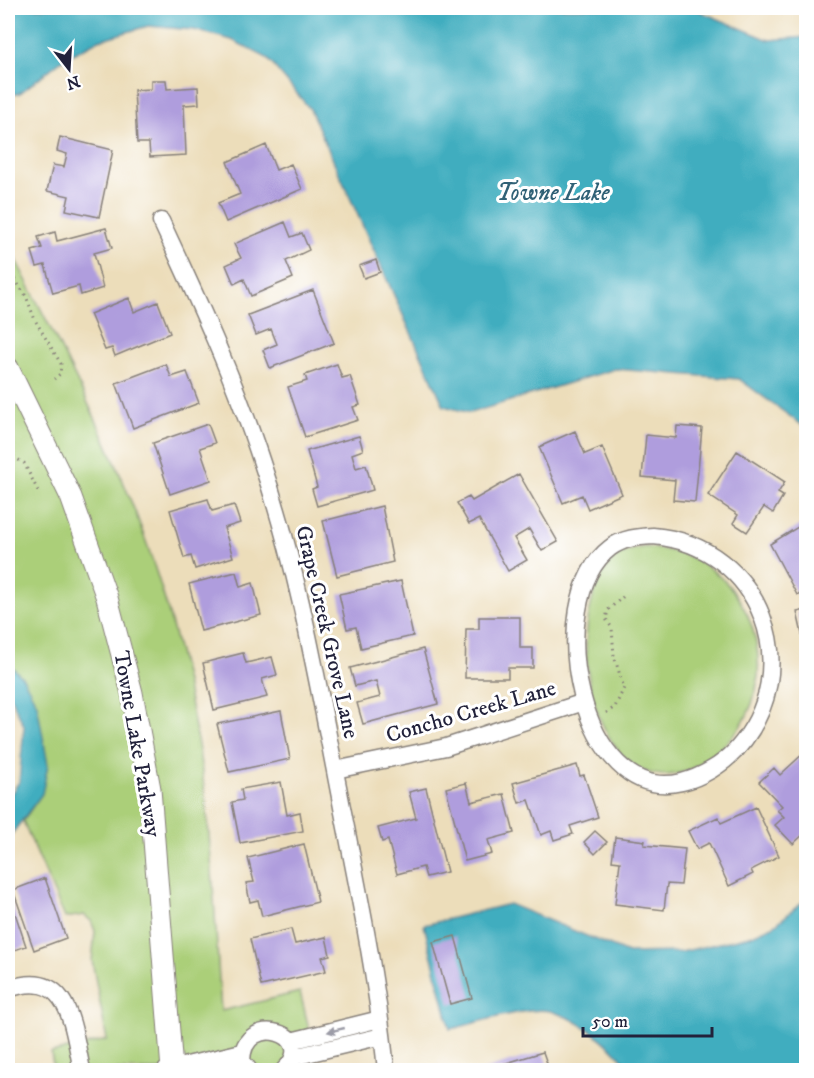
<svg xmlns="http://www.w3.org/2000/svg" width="814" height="1078" font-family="'IM FELL DW Pica',serif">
<rect width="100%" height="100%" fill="#fff"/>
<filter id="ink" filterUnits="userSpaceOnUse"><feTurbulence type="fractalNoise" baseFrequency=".0167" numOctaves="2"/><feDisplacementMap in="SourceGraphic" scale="12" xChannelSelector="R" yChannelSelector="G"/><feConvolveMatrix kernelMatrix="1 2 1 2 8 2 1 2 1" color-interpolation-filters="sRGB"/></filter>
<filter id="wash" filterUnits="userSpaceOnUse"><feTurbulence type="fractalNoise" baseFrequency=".008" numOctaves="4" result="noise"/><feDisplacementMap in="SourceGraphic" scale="24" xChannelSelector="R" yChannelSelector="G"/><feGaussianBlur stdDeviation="1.35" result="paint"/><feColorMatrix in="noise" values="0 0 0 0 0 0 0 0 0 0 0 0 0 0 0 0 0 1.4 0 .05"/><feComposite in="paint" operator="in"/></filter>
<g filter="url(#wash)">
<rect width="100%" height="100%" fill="#ecddba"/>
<path fill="#abcf79" stroke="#66785a" stroke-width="1.5" d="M8 244C52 333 101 421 136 514 169 601 192 693 204 786 213 860 216 936 221 1011L300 992 319 1070H54L51 1053 107 1040 92 961 95 931 91 921 84 915 65 918 23 821 42 793 23 678 8 663Z
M645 547C662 549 678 551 694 559 758 589 781 683 732 737 631 846 566 695 592 601 596 585 604 565 619 555 627 550 636 549 645 547Z"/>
<path fill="#41adbf" stroke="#32687d" stroke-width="1.5" d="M8 8H692L769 40 806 37V428L739 379 615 369 470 413 444 406 310 109 267 58 232 40 194 30 148 26 99 40 62 60 20 93 8 96Z
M8 663 23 678 37 704 48 765 42 794 8 839V798L19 782 24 726 8 692Z
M806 899V1070H632C611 1045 583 1020 550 1011 529 1006 473 1024 450 1029L424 925 509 904 628 953 681 952 750 936 775 925Z"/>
<g id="blocks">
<path fill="#af9ddd" d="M151 80H166L167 89 198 87 199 104 184 105 186 155 150 157 149 143H137L134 90 151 89Z
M60 137 113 150 99 217 66 210 69 196 47 191 53 165 64 167 67 154 57 151Z
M266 145 276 170 291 164 302 189 226 222 218 203 240 194 227 162Z
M285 222 291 237 302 233 309 250 286 261 293 278 251 296 244 279 234 284 226 265 241 258 234 244Z
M106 228 112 248 94 253 103 288 81 295 79 286 53 293 45 265 37 267 32 251 42 248 38 237 55 232 57 241Z
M376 260 380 272 364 278 359 266Z
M313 290 334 343 270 368 263 350 277 344 271 329 256 335 248 315Z
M129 298 134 312 158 302 170 333 115 356 112 348 105 350 90 314Z
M166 364 171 377 187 372 199 403 133 428 116 383Z
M337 364 342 378 350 376 360 405 353 407 358 420 305 437 288 387 307 381 305 375Z
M208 424 215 443 200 448 211 480 170 494 153 443Z
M677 426 702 428 695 502 673 500 675 480 642 477 646 435 676 438Z
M575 431 585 454 602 447 622 494 588 509 582 495 563 503 539 447Z
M359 436 363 450 352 454 356 468 366 465 373 490 317 506 312 489 317 487 307 451Z
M737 451 785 482 778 493 783 496 773 513 764 507 747 532 733 523 738 515 708 495Z
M519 474 558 542 542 551 529 529 514 538 527 560 508 571 479 519 469 524 457 503 469 497 472 501Z
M208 499 212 511 234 505 240 523 224 528 233 557 195 569 191 556 184 558 170 510Z
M382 506 393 562 337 576 323 521Z
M806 522V589L797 595 770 544Z
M236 572 240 587 253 583 261 615 201 631 189 584Z
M401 581 413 636 361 648 356 627 347 629 339 594Z
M806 610V633L802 634 797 612Z
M479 617H520V648H533V668H508V678H465L466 629H479Z
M423 649 438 704 363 724 357 703 380 697 376 681 355 686 350 668Z
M243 653 246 663 272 657 277 675 262 679 267 697 214 710 203 663Z
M281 711 290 759 229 772 217 724Z
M806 751V832L793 844 775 825 784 817 777 810 782 806 759 782 774 768 780 775Z
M577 765 580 776 584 775 598 817 570 826 573 834 554 840 551 831 541 835 529 800 519 803 513 783Z
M281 782 287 815 300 812 303 831 240 843 232 802 243 800 241 789Z
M466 783 471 802 504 794 514 833 488 840 492 854 465 861 446 788Z
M426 788 447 872 426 877 423 867 397 874 388 840 382 842 378 828 416 818 409 792Z
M756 807 779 856 751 870 753 874 729 886 709 843 697 849 688 831 718 817 721 823Z
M595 831 607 842 595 854 584 842Z
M615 837 645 841 644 845 685 849 681 885 667 884 664 910 615 904 620 862 612 861Z
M304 844 318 902 262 916 258 900 250 902 246 883 254 882 248 858Z
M45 878 66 938 34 950 13 890Z
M8 892 26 946 9 952 8 947Z
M291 929 295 944 326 937 330 955 322 957 326 971 261 986 250 939Z
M455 936 472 998 450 1004 433 942Z
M543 1052 549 1069 483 1070Z"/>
</g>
</g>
<g filter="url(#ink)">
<use href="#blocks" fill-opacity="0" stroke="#87807a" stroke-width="1.5"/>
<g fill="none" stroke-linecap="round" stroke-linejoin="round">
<defs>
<path id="minor" d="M161 221C198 300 235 380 262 463 296 563 315 668 335 771 354 871 376 969 386 1070
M653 536C761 545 808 670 736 750 722 765 702 777 682 782 580 807 541 601 610 548 623 538 638 537 653 536Z
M335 770 446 747 584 702
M8 989C70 967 72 1025 82 1070
M291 1041 380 1019
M294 1057 382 1036
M166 1070 242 1052
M249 1070 242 1061C243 1009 322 1035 284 1070"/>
<path id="tertiary" d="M8 368 71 497 107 598 132 693 150 789 172 1070"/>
</defs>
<use href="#minor" stroke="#87807a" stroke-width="19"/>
<use href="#tertiary" stroke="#87807a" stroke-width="23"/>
<path stroke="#87807a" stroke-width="3" stroke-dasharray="1.5 4.5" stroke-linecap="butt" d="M8 269 26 296 35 320 61 364 60 374 54 379
M8 454 24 463 38 491
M606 713 615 707 624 688 614 656 612 628 606 619 608 610 625 595"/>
<use href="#minor" stroke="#fff" stroke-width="16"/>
<use href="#tertiary" stroke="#fff" stroke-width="21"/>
</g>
<defs><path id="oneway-solid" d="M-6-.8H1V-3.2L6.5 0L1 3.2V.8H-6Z" transform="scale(1.5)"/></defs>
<use fill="#9c9ca7" href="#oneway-solid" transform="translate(336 1030) rotate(167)"/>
</g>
<g text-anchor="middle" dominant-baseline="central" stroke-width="6" stroke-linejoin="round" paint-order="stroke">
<g font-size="22" fill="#22223b" stroke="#fff">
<text transform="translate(327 632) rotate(77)">Grape Creek Grove Lane</text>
<text transform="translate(471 712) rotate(-16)">Concho Creek Lane</text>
<text transform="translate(137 744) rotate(80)">Towne Lake Parkway</text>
</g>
<g font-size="24" font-style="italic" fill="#306176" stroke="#fff">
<text x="553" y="193">Towne Lake</text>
</g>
</g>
<rect width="814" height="1078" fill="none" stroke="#fff" stroke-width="30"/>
<g transform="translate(69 69) rotate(163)" stroke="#ffffff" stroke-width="4.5" paint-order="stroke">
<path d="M0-4.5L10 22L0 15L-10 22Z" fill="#22223b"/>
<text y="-9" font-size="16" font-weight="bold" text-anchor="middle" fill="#22223b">N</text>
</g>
<path d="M583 1027v9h129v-9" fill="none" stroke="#22223b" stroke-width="3"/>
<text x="592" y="1027" font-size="18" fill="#22223b" stroke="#ffffff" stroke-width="4.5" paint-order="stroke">50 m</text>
</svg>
